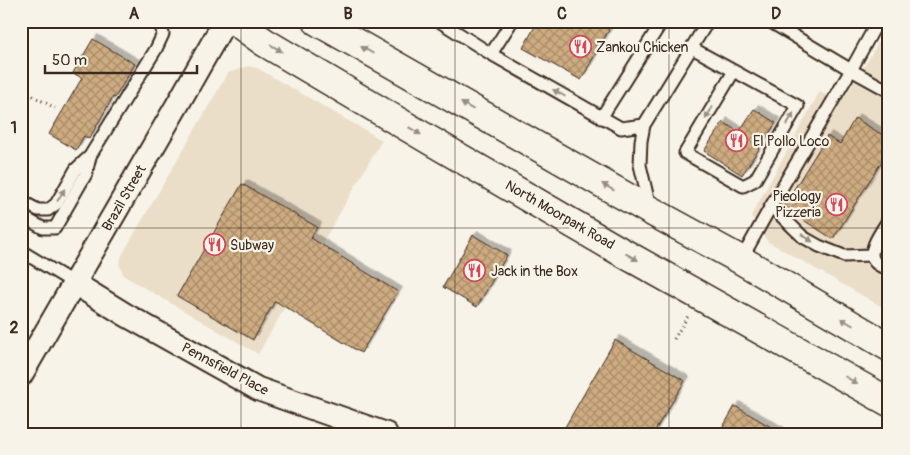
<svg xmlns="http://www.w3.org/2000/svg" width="910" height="455" font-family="Pangolin,sans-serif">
<defs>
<pattern id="building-cross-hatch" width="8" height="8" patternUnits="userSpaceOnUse" patternTransform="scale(1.25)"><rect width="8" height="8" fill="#ceac81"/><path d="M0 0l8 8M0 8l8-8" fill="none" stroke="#a88c69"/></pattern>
<filter id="shadow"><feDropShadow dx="4.5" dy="-4.5" stdDeviation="0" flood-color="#0004"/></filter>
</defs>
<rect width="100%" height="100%" fill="#f7f3e8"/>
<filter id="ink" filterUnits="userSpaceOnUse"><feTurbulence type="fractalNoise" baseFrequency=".02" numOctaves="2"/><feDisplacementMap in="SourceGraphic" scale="10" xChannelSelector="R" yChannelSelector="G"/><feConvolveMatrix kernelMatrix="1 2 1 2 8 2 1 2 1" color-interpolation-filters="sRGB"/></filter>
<g filter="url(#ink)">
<path fill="#ebdec9" d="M889 24V311L767 241 751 216 820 91 840 104 865 65Z
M248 66 257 68 382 140 258 354 124 276 119 263 123 253 228 73Z"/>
<path fill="url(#building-cross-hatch)" stroke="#3b2a1e" filter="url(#shadow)" d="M538 21H594L609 30 581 80 523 48Z
M93 39 135 64 115 98 113 97 89 139 84 136 76 150 49 134 82 78 73 73Z
M754 109 776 123 742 175 704 151 723 122 739 132Z
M855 118 889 139V150L833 239 783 207 827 136 840 144Z
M242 184 317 227 311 238 398 292 361 353 275 301 253 340 177 296Z
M473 235 507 255 477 307 443 287Z
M615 340 685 381 653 434H561Z
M735 406 783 434H719Z"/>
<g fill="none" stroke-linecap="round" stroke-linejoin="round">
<defs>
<path id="lane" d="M439 21 491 54 621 128 644 125 708 21
M769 21 851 70 878 21
M692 48 798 106 755 180 743 186 685 153 734 71
M491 54 512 21
M601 118 661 23 658 21
M644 125 641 141 640 165 650 207
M21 201 38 210H48L56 204 76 169 90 156 156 49 163 34 161 26 153 21
M771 206 803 237 819 246 844 256 871 255
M21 216 43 228H55L86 174 90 157
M889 219C883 229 865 252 875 262 878 266 885 268 889 270
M21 251 74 283
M741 260 771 206 851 70 889 91"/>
<path id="street" d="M74 283 126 315 258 389 386 434
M21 375 179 102 225 21"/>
<path id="secondary" d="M235 21 264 42 426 138 618 250 889 402
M317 21 651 211 741 260 889 347"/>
</defs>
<use href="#lane" stroke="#3b2a1e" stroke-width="15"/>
<use href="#street" stroke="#3b2a1e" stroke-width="26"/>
<use href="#secondary" stroke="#3b2a1e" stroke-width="31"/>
<path stroke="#3b2a1e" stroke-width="3" stroke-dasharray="1 4" stroke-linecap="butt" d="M24 91 55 108
M674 339 688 316"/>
<use href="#lane" stroke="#f7f3e8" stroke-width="11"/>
<use href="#street" stroke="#f7f3e8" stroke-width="22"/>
<use href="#secondary" stroke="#f7f3e8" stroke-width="28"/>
</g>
<defs><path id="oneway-solid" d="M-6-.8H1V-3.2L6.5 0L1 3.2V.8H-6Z" transform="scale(1.25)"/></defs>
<g fill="#998e83">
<use href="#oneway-solid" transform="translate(276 48) rotate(31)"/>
<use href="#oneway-solid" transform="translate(367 50) rotate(-150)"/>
<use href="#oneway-solid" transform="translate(559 93) rotate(-150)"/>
<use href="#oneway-solid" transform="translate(467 106) rotate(-151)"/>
<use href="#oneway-solid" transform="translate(709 113) rotate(121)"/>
<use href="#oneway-solid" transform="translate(790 119) rotate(-60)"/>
<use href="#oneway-solid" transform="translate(415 131) rotate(31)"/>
<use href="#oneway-solid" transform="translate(608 187) rotate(-150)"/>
<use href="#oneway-solid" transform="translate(61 195) rotate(-59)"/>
<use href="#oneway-solid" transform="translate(807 238) rotate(34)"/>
<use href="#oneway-solid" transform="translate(632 257) rotate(29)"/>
<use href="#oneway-solid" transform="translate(847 322) rotate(-150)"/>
<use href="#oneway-solid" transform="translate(851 380) rotate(30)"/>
</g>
</g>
<path fill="none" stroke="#3b2a1e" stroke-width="1" stroke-opacity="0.55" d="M241 21V434M455 21V434M669 21V434M21 228H889"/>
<defs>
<symbol id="restaurant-ring" viewBox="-11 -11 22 22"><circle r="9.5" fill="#f7f3e8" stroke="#d1495b" stroke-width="1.5"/><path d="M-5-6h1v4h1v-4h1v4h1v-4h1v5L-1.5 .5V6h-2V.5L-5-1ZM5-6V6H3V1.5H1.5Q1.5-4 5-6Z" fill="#d1495b"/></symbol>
</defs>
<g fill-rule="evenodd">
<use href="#restaurant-ring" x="568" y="34" width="25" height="25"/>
<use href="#restaurant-ring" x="724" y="128" width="25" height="25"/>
<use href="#restaurant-ring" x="824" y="192" width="25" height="25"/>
<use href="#restaurant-ring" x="202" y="232" width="25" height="25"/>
<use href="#restaurant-ring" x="462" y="258" width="25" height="25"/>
</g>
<g text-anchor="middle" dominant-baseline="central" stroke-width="4.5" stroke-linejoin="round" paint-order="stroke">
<g font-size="14" fill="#3b2a1e" stroke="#f7f3e8" text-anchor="start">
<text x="596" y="47">Zankou Chicken</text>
<text x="753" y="141">El Pollo Loco</text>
<text x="821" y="196" text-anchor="end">Pieology<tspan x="821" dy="16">Pizzeria</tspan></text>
<text x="230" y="245">Subway</text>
<text x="491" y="271">Jack in the Box</text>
</g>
<g font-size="14" fill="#3b2a1e" stroke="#f7f3e8">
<text transform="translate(124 198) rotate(-60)">Brazil Street</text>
<text transform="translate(560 215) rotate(30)">North Moorpark Road</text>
<text transform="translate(225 369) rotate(28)">Pennsfield Place</text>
</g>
</g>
<rect width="910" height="455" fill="none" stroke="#f7f3e8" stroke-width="55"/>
<path d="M45 65v8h152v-8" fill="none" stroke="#3b2a1e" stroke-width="2.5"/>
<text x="52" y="65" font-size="15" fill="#3b2a1e" stroke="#f7f3e8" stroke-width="4" paint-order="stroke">50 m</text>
<rect x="28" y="28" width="854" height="400" fill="none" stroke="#3b2a1e" stroke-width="2"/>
<g font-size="16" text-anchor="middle" font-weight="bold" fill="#3b2a1e">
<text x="134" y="19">A</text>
<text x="348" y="19">B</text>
<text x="562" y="19">C</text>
<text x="776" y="19">D</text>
<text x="14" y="133">1</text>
<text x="14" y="333">2</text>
</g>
</svg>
